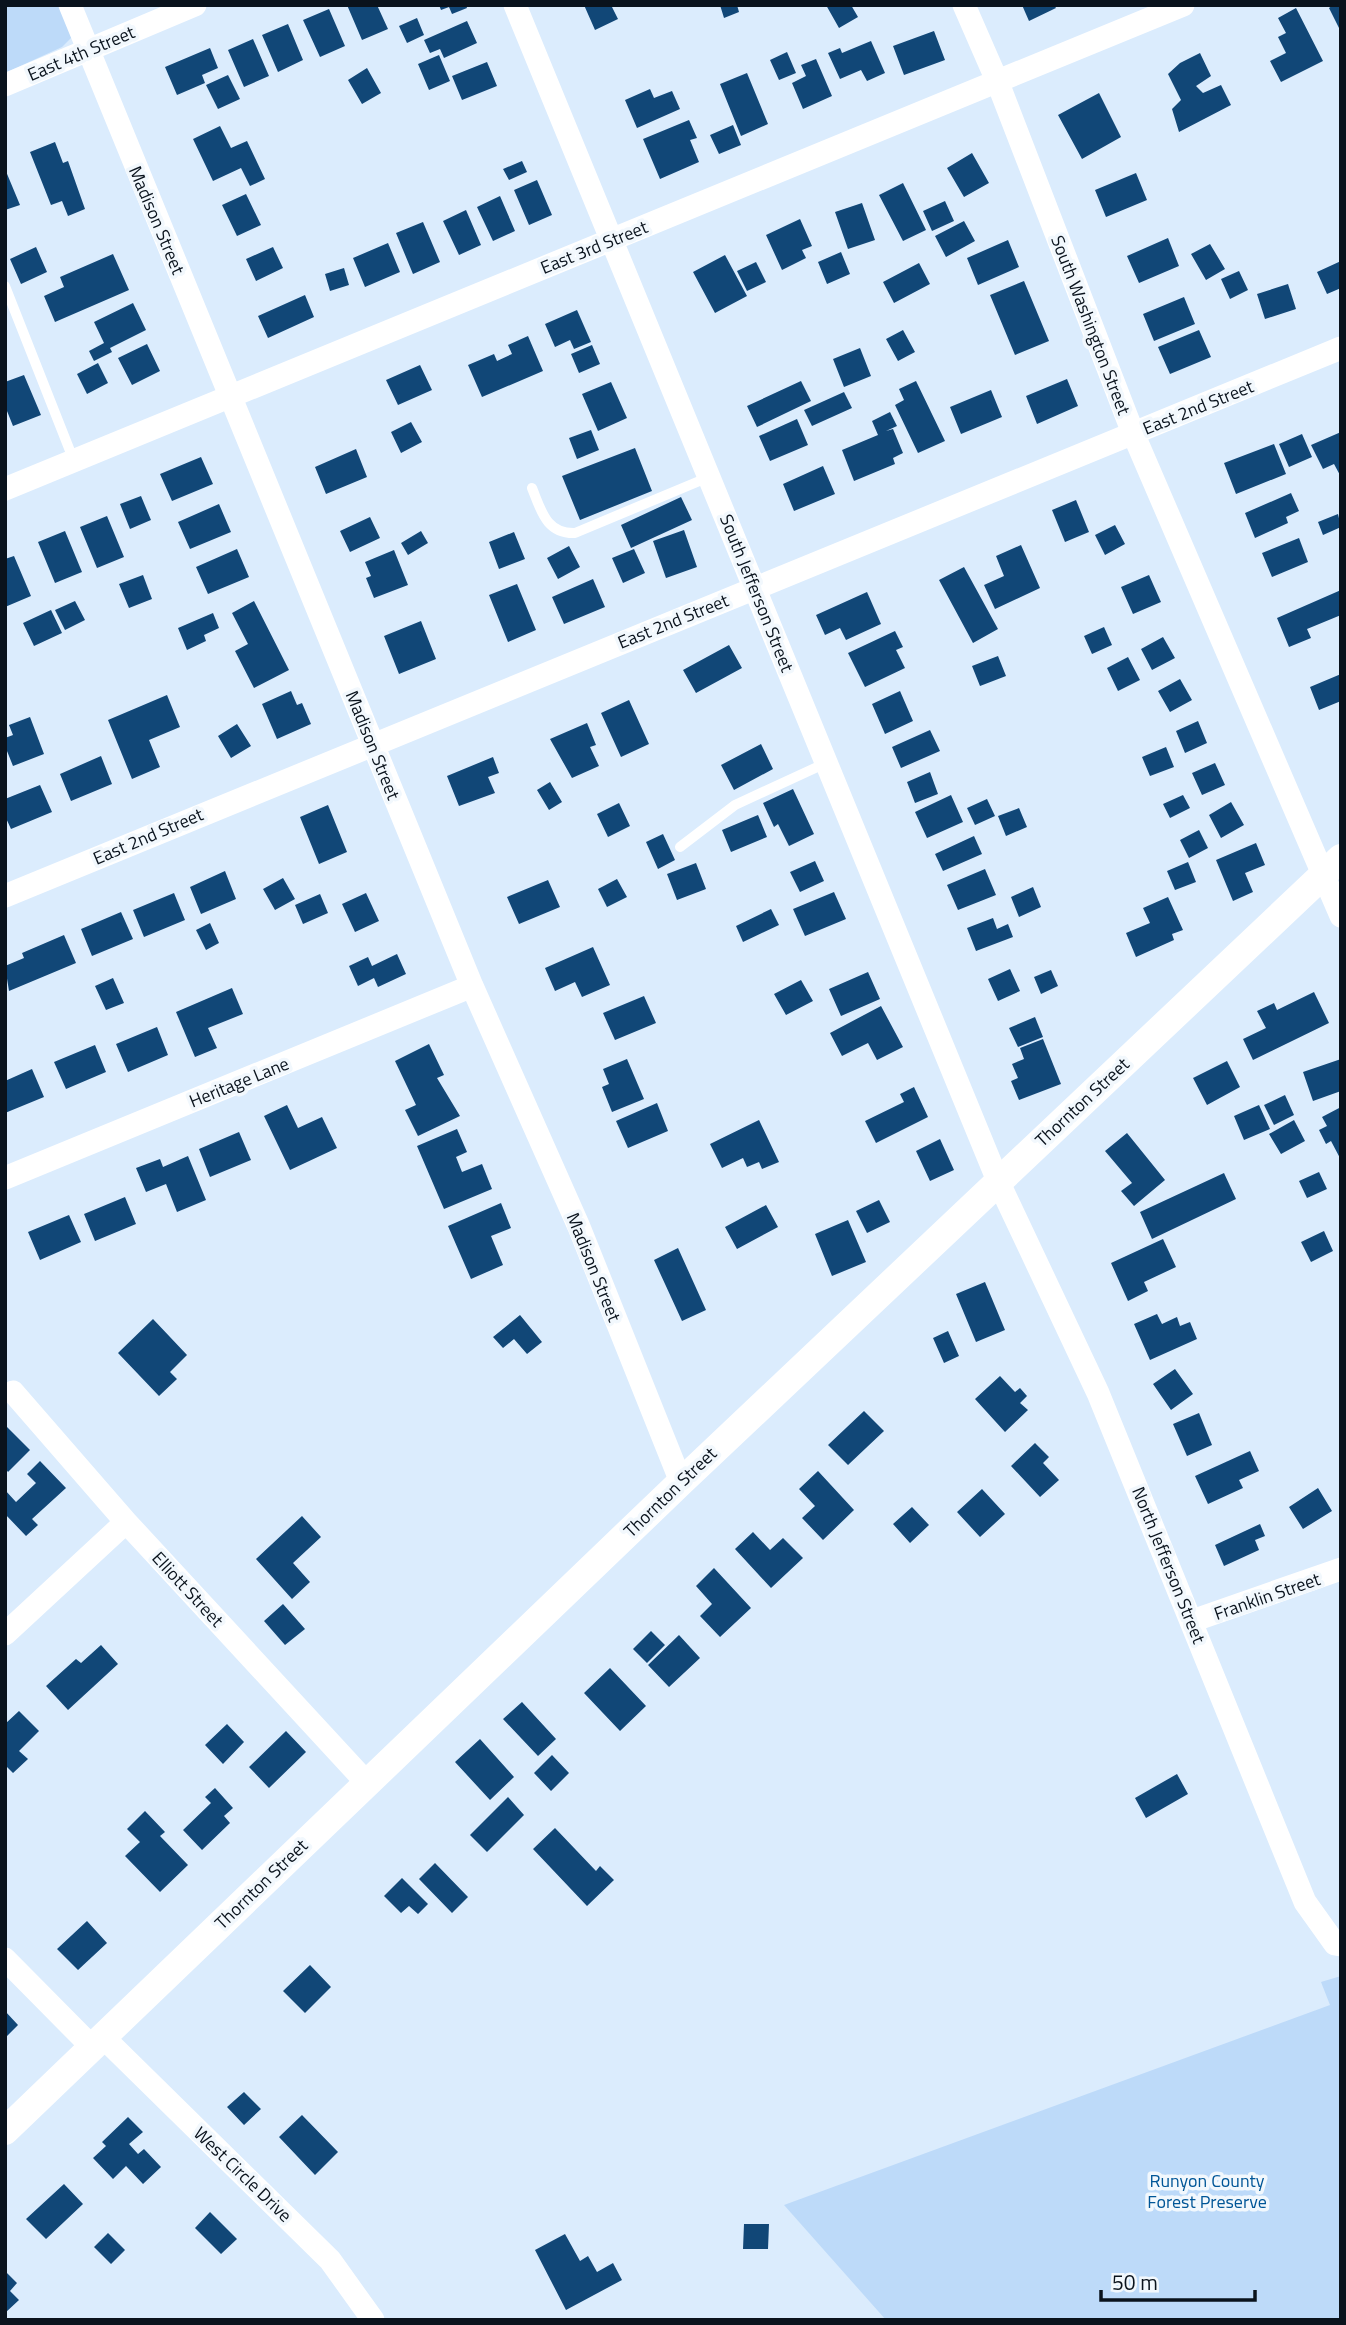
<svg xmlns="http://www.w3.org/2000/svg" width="1346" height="2325" font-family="'Titillium Web',sans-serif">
<rect width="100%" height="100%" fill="#dbecfd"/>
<path fill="#bddaf9" d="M5 5H63L73 36 62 47 5 73Z
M1341 1976V2320H886L784 2205 1330 2005 1321 1982Z"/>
<path fill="#114777" d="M347 5H377L388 29 362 40Z
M439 5H466L467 8 452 14 449 7 441 10Z
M584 5H617L612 7 618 19 595 30Z
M720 5H737L739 12 724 18Z
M826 5H851L858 17 839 28Z
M1022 5H1054L1056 8 1029 21Z
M1333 5H1341V32L1329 8Z
M1296 8 1323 61 1281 82 1270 61 1286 53 1278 37 1286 33 1278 18Z
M329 9 345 46 320 57 303 20Z
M417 18 424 35 407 43 399 26Z
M467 21 477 43 444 58 440 49 430 53 424 40Z
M288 24 303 60 278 72 262 35Z
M934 31 945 60 904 75 893 46Z
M253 39 269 76 244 87 228 50Z
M871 41 885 73 867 81 861 70 840 79 828 53 840 48 842 53Z
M210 48 218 68 202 75 205 83 177 95 165 67Z
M787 52 796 73 779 80 770 60Z
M1200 53 1211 76 1196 86 1203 93 1221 85 1231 105 1179 132 1172 109 1181 100 1168 74 1180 63Z
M439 55 450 81 429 90 418 64Z
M816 59 832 96 803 109 792 83 806 76 801 65Z
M487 62 497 86 462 100 452 76Z
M367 68 381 93 362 104 348 80Z
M747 73 768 124 741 136 720 84Z
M228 75 240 99 218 109 206 85Z
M650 89 654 98 672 91 680 109 637 128 625 100Z
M1099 93 1121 137 1082 159 1058 115Z
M689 120 697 138 690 140 699 162 660 179 643 139Z
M733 125 741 145 719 154 710 135Z
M220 126 231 148 247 141 265 179 250 186 241 168 213 181 193 139Z
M55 142 63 163 68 161 85 209 68 216 62 201 51 205 30 152Z
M972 153 989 183 964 197 947 168Z
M522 161 527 172 509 180 503 169Z
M5 169 20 205 5 210Z
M1136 173 1147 200 1106 217 1095 190Z
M537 180 552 215 529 225 514 190Z
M903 183 926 230 903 241 879 195Z
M246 194 261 225 237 236 222 205Z
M500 196 515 231 493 241 477 207Z
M945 201 954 221 932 231 923 211Z
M862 203 875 240 848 249 835 212Z
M466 210 481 245 459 255 443 221Z
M800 219 812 246 802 250 806 258 782 270 766 235Z
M964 221 975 241 946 257 935 236Z
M423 222 440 262 413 274 396 233Z
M1168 238 1179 266 1139 283 1127 256Z
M1008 240 1019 267 978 285 967 258Z
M388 243 400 272 365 287 353 258Z
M1210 244 1225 269 1206 280 1191 254Z
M36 247 47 272 21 284 10 259Z
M273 247 283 268 256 281 246 259Z
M841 252 850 274 827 284 818 262Z
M113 254 129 290 55 322 44 296 64 287 60 277Z
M725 255 747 296 715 313 693 272Z
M1341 261V288L1327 294 1317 272Z
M756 262 766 282 747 291 737 271Z
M919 263 930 284 894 303 883 282Z
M344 268 349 285 330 291 325 274Z
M1239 271 1248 290 1230 299 1221 279Z
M1024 281 1049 341 1015 355 990 295Z
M1288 284 1296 309 1265 319 1257 294Z
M305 295 314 317 268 338 258 316Z
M1184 297 1195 324 1154 341 1143 314Z
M133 303 146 330 110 348 112 352 94 361 89 351 104 343 94 322Z
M577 310 591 342 574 349 570 340 555 347 545 324Z
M903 330 915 352 898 361 886 339Z
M1199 330 1211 357 1170 374 1158 347Z
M528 336 543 371 482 397 468 365 494 354 497 361 512 354 508 345Z
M147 344 160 371 132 385 118 358Z
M592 345 600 364 579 373 571 354Z
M860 348 871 376 844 387 833 359Z
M98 363 108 383 87 394 77 374Z
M420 365 432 390 398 405 386 380Z
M24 375 41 415 13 426 5 406V382Z
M1067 379 1078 406 1037 424 1026 396Z
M801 381 811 401 757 427 747 406Z
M916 381 945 441 918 453 895 405 904 400 899 389Z
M611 382 627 418 598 431 582 394Z
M991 390 1002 417 961 434 950 407Z
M844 392 852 408 812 426 804 410Z
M890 412 897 426 886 431 893 429 903 453 893 458 895 464 854 481 842 450 878 435 872 421Z
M797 419 808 445 770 461 759 436Z
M411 422 422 442 401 453 391 432Z
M591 430 599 450 577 459 569 438Z
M1341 432V477L1334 464 1323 469 1311 445Z
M1302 434 1312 457 1289 467 1279 444Z
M1274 444 1286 474 1236 494 1224 463Z
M635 448 652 491 580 520 562 476Z
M356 449 367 477 326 494 315 467Z
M201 457 213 484 172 501 160 474Z
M823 466 835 494 794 511 783 484Z
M1291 493 1299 511 1286 517 1288 523 1255 538 1245 513Z
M141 496 151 520 130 529 120 504Z
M681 497 692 520 631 548 621 525Z
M1076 500 1089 532 1065 542 1052 510Z
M219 504 231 532 190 549 178 522Z
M1338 514 1341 527 1323 535 1318 522Z
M107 516 124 557 97 568 80 527Z
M370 517 380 538 350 552 340 531Z
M1115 525 1125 544 1105 555 1095 535Z
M684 530 697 567 666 578 653 541Z
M65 531 82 572 55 583 38 542Z
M421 531 428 543 408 555 401 543Z
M514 532 525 559 499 569 489 542Z
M1299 538 1308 562 1272 577 1262 553Z
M1021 545 1040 588 995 609 984 585 1004 576 996 556Z
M569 546 580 567 558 579 547 558Z
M237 549 249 577 208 594 196 567Z
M634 549 645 573 623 583 612 558Z
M394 550 408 585 374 598 366 578 371 576 365 562Z
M14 556 31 596 5 607V559Z
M964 567 998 629 973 643 939 580Z
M143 575 152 599 129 608 119 584Z
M1149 575 1161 602 1133 614 1121 587Z
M593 579 605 607 564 624 552 597Z
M517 584 536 630 508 642 489 595Z
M1341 590V615L1307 629 1311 638 1289 647 1277 618Z
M867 592 881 624 846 640 840 628 825 635 816 615Z
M75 601 85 620 65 630 55 610Z
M254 601 289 670 254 688 235 651 248 644 232 613Z
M51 610 62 633 34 646 23 623Z
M213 613 219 628 204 635 206 641 187 650 178 628Z
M421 621 436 659 399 674 384 636Z
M1104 627 1112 645 1092 654 1084 636Z
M895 631 903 647 896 650 905 668 865 687 848 653Z
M1163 637 1175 658 1152 670 1141 649Z
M729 645 742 668 696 693 683 670Z
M998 656 1006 676 980 686 972 666Z
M1128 657 1140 680 1118 691 1107 668Z
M1341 674V701L1319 710 1310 687Z
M1180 679 1192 700 1170 712 1158 691Z
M291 691 297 705 302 703 311 724 277 739 262 704Z
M900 691 913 721 885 734 872 704Z
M167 695 180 727 149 740 160 767 132 779 108 720Z
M629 700 649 744 621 757 601 713Z
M30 717 44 754 13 766 5 746V738L13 735 9 725Z
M1198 721 1207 743 1185 753 1176 731Z
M587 723 596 745 590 747 599 766 572 778 550 739Z
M237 724 251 746 231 758 218 736Z
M930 730 940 751 901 768 892 747Z
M761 744 773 769 734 790 721 765Z
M1166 747 1174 767 1150 776 1142 757Z
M101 756 112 784 71 801 60 774Z
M493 757 499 773 488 777 495 793 459 806 447 776Z
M1215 763 1225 785 1202 795 1192 773Z
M930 772 938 794 915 803 907 782Z
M550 782 562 802 549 810 537 790Z
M40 785 52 812 11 829 5 816V799Z
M793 789 814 834 789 846 778 824 774 827 763 803Z
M951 795 963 822 927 838 915 812Z
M1183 795 1190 808 1170 818 1163 804Z
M987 799 995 816 975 825 967 808Z
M1231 802 1244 825 1221 838 1209 815Z
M619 803 630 826 608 837 597 814Z
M328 805 347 852 319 864 300 817Z
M1019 808 1027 827 1006 836 998 816Z
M758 815 767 837 731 852 722 830Z
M1199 830 1208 848 1189 858 1180 840Z
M663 834 675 860 658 869 646 842Z
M974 836 982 854 943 871 935 854Z
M1256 843 1265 865 1245 873 1253 892 1233 901 1216 860Z
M815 861 824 881 800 892 790 872Z
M1188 862 1196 882 1175 890 1167 871Z
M696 863 706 889 677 900 667 874Z
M985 869 996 895 958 910 947 885Z
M225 871 236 899 201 914 190 887Z
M283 878 295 899 275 910 263 889Z
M617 879 627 897 607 907 598 889Z
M548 880 560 907 519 924 507 897Z
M1033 887 1041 907 1019 917 1011 897Z
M834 892 846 919 805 936 793 909Z
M174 893 185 920 144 937 133 910Z
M366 893 379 921 355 932 342 904Z
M320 894 328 913 303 924 295 905Z
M1168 897 1183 930 1172 934 1174 940 1136 957 1126 933 1150 923 1143 908Z
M771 909 779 925 743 942 736 926Z
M121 912 133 939 92 956 81 929Z
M993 918 997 929 1008 924 1013 937 976 951 967 928Z
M210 923 219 943 206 950 196 930Z
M64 935 76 963 9 991 5 966 24 958 22 953Z
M593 947 610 985 582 997 575 982 555 991 545 968Z
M397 954 406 974 378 987 374 978 358 986 349 966 368 957 372 966Z
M1010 969 1020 991 998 1001 988 979Z
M1051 970 1058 986 1041 994 1034 977Z
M868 972 880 999 841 1016 829 989Z
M113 978 124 1003 106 1010 95 986Z
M801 980 813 1001 786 1015 774 994Z
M232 988 243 1014 208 1028 217 1048 195 1057 176 1012Z
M1314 992 1329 1023 1253 1060 1243 1039 1266 1028 1257 1011 1274 1003 1277 1010Z
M644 996 656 1023 615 1040 603 1013Z
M881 1006 903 1047 877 1060 868 1043 842 1056 830 1033Z
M1035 1017 1043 1037 1018 1047 1009 1028Z
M157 1027 168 1055 128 1072 116 1044Z
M1043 1039 1061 1084 1019 1100 1011 1081 1018 1078 1012 1064 1024 1059 1020 1048Z
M429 1044 444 1075 437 1078 460 1116 418 1136 405 1110 416 1105 395 1061Z
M95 1045 106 1072 66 1089 54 1062Z
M627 1059 644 1099 612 1112 602 1087 609 1084 603 1069Z
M1341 1059V1091L1313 1101 1303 1072Z
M1227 1061 1240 1087 1207 1105 1193 1078Z
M32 1069 44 1097 5 1113V1081Z
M914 1087 928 1117 876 1143 865 1121 904 1102 900 1094Z
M1285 1095 1294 1115 1274 1125 1264 1105Z
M657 1103 668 1131 628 1148 616 1121Z
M287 1105 298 1128 322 1117 337 1148 290 1170 264 1116Z
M1259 1105 1270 1129 1244 1140 1234 1116Z
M1341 1107V1160L1331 1141 1326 1144 1319 1130 1327 1126 1322 1117Z
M759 1120 779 1162 762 1169 759 1162 747 1167 743 1158 722 1168 710 1144Z
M1294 1120 1305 1141 1281 1154 1269 1134Z
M457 1129 467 1152 456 1157 462 1172 482 1164 492 1189 444 1209 417 1146Z
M239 1132 251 1160 210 1177 199 1149Z
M1127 1133 1165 1180 1134 1206 1121 1191 1132 1183 1105 1151Z
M940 1139 954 1170 930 1181 916 1151Z
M188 1156 206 1200 177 1212 166 1184 146 1192 136 1168 160 1159 163 1167Z
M1319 1172 1327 1189 1307 1198 1299 1181Z
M1224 1173 1236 1199 1152 1239 1140 1212Z
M125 1197 136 1224 95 1241 84 1214Z
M879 1200 890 1222 867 1233 856 1211Z
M501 1203 511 1228 491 1236 503 1265 471 1279 448 1226Z
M766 1205 778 1227 737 1249 725 1227Z
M69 1215 81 1242 40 1260 28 1232Z
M848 1220 866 1262 832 1276 815 1234Z
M1324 1231 1333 1251 1311 1262 1301 1242Z
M1163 1239 1176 1267 1144 1282 1148 1291 1128 1301 1111 1263Z
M678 1248 706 1310 682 1321 654 1260Z
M985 1282 1005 1330 976 1342 956 1294Z
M1157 1314 1162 1324 1177 1317 1180 1326 1190 1322 1197 1339 1150 1360 1134 1324Z
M520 1315 542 1342 527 1354 514 1339 503 1348 493 1337Z
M153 1319 187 1355 170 1372 177 1379 159 1396 118 1353Z
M948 1331 959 1356 944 1363 933 1338Z
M1175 1369 1193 1394 1171 1410 1153 1384Z
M1000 1376 1015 1392 1020 1388 1027 1396 1020 1403 1028 1410 1005 1432 975 1399Z
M864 1411 884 1431 848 1465 828 1445Z
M1199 1413 1212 1445 1187 1456 1173 1424Z
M5 1425 30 1450 8 1472 5 1468Z
M1035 1443 1049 1457 1043 1463 1059 1480 1040 1497 1011 1466Z
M1250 1451 1259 1471 1239 1480 1243 1488 1208 1504 1195 1476Z
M40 1461 66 1488 32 1519 38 1525 26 1536 5 1514V1490L16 1502 36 1483 27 1474Z
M818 1471 854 1510 823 1540 802 1518 815 1506 799 1489Z
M1318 1488 1332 1511 1303 1529 1289 1507Z
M982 1489 1005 1514 980 1537 957 1512Z
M912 1507 929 1525 910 1543 893 1524Z
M302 1516 321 1537 293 1563 310 1582 292 1599 256 1559Z
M1260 1524 1265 1536 1255 1540 1259 1550 1224 1566 1215 1545Z
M753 1532 770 1550 783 1538 803 1558 771 1588 735 1549Z
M714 1568 751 1608 720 1637 700 1616 712 1604 696 1586Z
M283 1604 305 1629 285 1645 264 1621Z
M651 1631 665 1645 647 1663 633 1649Z
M679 1635 700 1658 669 1687 648 1665Z
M101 1645 118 1664 68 1710 46 1686 76 1659 81 1663Z
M610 1668 646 1706 620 1731 584 1693Z
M522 1702 556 1739 538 1756 503 1719Z
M19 1711 39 1731 19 1751 28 1759 13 1773 5 1765V1724Z
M227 1724 244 1742 223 1764 205 1745Z
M286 1731 306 1752 269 1788 249 1767Z
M480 1739 514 1777 490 1800 455 1762Z
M552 1755 569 1773 551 1791 534 1773Z
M1177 1774 1188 1794 1146 1818 1135 1798Z
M215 1788 233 1808 224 1816 230 1823 202 1850 183 1830 211 1803 205 1797Z
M508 1797 524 1815 487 1852 470 1835Z
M145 1811 165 1832 160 1836 188 1865 160 1892 125 1856 140 1842 127 1829Z
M555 1828 596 1871 600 1866 614 1880 587 1906 533 1849Z
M435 1863 468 1897 452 1913 419 1879Z
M402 1878 428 1904 418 1914 409 1906 401 1913 384 1896Z
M87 1921 107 1943 78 1970 57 1949Z
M310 1965 331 1987 305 2013 283 1991Z
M5 2011 18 2025 5 2038Z
M244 2092 261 2109 244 2125 227 2107Z
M302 2115 338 2152 315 2175 279 2137Z
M128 2117 143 2132 129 2144 138 2154 144 2149 161 2167 143 2184 126 2166 113 2179 93 2158 106 2146 102 2142Z
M64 2184 83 2204 46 2239 26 2219Z
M210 2212 237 2239 221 2254 195 2228Z
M744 2224H769L768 2249H743Z
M108 2233 125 2250 111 2264 94 2247Z
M565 2234 580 2261 588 2256 597 2272 613 2263 622 2280 566 2310 535 2250Z
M5 2271 17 2283 10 2291 19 2300 5 2313Z"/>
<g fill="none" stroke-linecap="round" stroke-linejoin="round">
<path stroke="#fff" stroke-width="10" d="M5 286 74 461
M532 488C541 510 546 534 575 533L709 477
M680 847 735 805 826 763"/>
<path stroke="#fff" stroke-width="23" d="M70 5 472 986 579 1227 681 1482
M515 5 998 1181 1098 1393 1305 1902 1335 1944 1341 1945
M964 5 998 83 1133 433 1341 916
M5 85 195 5
M5 489 1183 5
M5 896 1341 348
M5 1178 472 986
M13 1392 126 1522 367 1783
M1192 1621 1341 1569
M5 1634 126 1522
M5 1959 92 2047
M103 2037 330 2260 373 2320"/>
<path stroke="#fff" stroke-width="28" d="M5 2131 681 1482 1341 858"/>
</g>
<g text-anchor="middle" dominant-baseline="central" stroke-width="7" stroke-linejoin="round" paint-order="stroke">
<g font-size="18" fill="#0a131d" stroke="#f2f8fd">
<text transform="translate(81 53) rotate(-23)">East 4th Street</text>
<text transform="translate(157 220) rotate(67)">Madison Street</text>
<text transform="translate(594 247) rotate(-22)">East 3rd Street</text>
<text transform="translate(1091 325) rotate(69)">South Washington Street</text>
<text transform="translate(1198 407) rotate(-22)">East 2nd Street</text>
<text transform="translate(757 593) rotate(68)">South Jefferson Street</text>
<text transform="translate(673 621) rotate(-22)">East 2nd Street</text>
<text transform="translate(373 745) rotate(68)">Madison Street</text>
<text transform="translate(148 836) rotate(-23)">East 2nd Street</text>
<text transform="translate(239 1082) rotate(-22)">Heritage Lane</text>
<text transform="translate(1082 1102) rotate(-43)">Thornton Street</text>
<text transform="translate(594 1267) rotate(68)">Madison Street</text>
<text transform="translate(670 1492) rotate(-44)">Thornton Street</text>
<text transform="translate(1169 1565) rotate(68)">North Jefferson Street</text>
<text transform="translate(188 1589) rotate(47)">Elliott Street</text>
<text transform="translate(1267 1596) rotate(-19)">Franklin Street</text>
<text transform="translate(261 1884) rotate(-44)">Thornton Street</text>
<text transform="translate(243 2174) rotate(44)">West Circle Drive</text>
</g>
<g font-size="18" fill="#005697" stroke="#f2f8fd">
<text x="1207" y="2180">Runyon County<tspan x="1207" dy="21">Forest Preserve</tspan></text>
</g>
</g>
<rect width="1346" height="2325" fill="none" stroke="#0a131d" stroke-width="14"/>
<path d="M1101 2290v10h154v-10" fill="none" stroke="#0a131d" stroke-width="3.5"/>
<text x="1112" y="2290" font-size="21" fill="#0a131d" stroke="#f2f8fd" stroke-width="5" paint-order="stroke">50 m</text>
</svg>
